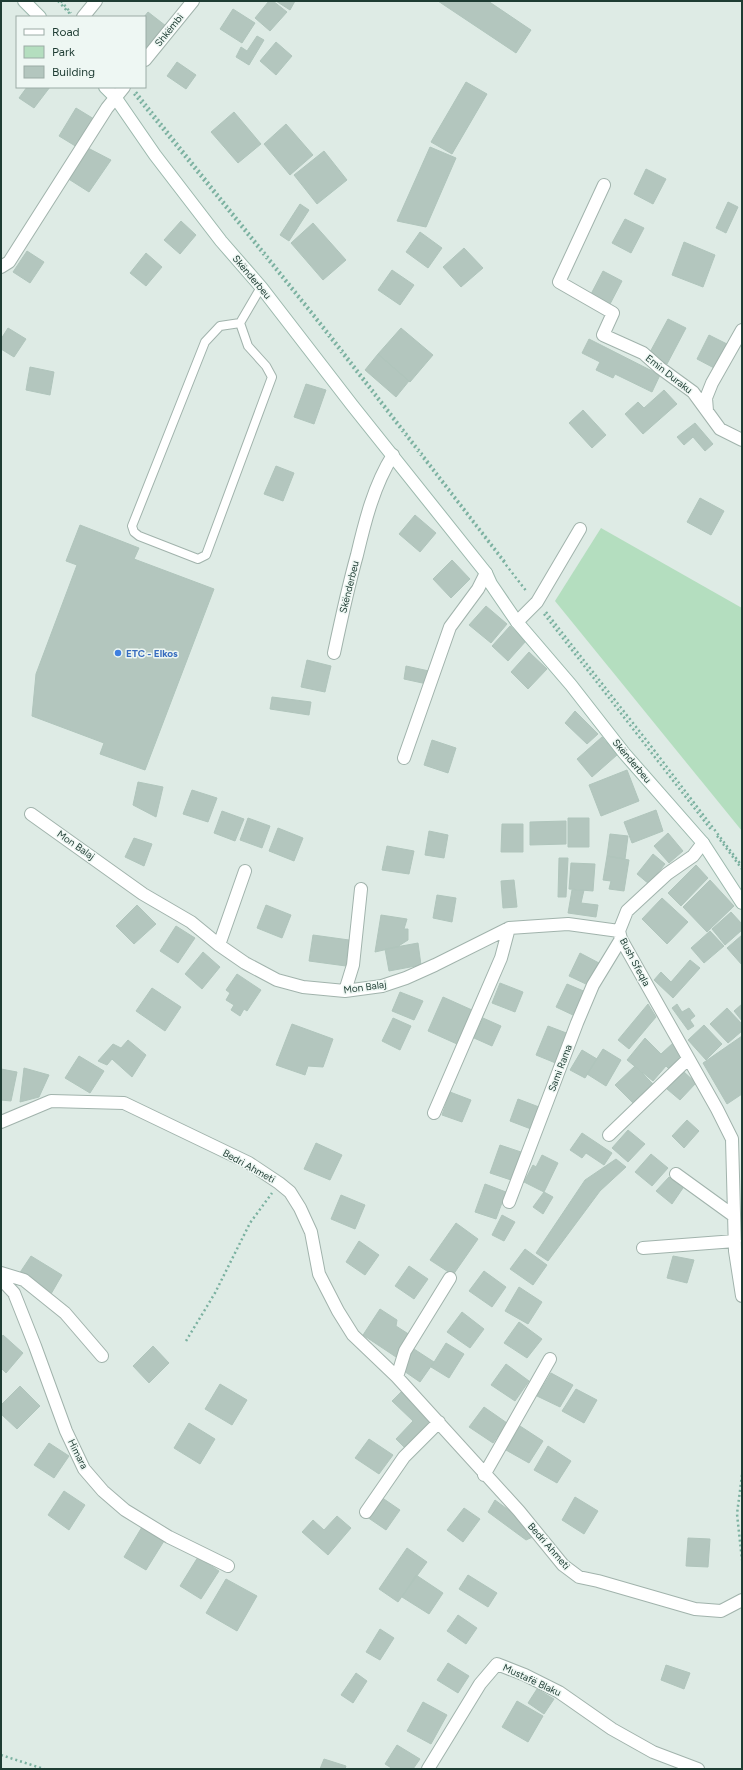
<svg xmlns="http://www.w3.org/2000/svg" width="743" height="1770" font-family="Figtree,sans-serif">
<rect width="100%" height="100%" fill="#deebe5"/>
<path fill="#b4debf" d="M601 528 742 608V831L555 601Z"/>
<path fill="#b3c6be" stroke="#b0c5bc" d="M269 1H273L287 12 270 31 255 18Z
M276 1H295L290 10Z
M438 1H488L531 30 516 53Z
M233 9 255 23 242 43 220 29Z
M148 12 166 26 147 51 145 50 144 17Z
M257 36 264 40 249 65 236 57 241 47 247 51Z
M276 42 292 56 276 75 260 61Z
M177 62 196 75 186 89 167 76Z
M466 82 487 94 452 154 431 142Z
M27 87H50L34 108 19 98Z
M76 108 94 119 77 147 59 136Z
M234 112 261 144 238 163 211 132Z
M286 124 313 155 290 175 264 144Z
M86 147 111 160 89 192 67 178Z
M430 147 456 158 426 227 397 221Z
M324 151 347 180 317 204 294 175Z
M646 169 666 179 653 204 634 194Z
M728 202 738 207 726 233 716 228Z
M300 204 309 210 289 241 280 235Z
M625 219 644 228 631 253 612 243Z
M181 221 196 235 180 254 164 240Z
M313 223 346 260 323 280 291 243Z
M420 232 442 248 428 268 406 252Z
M684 242 715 255 703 287 672 275Z
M464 248 483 268 461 287 443 267Z
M27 251 44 262 30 283 13 272Z
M146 253 162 267 146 286 130 273Z
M392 270 414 285 400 305 378 290Z
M603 271 622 281 609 306 590 296Z
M668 319 686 328 667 364 649 354Z
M8 328 26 339 14 357 1 349V339Z
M401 328 433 355 410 382 378 354Z
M709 335 729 345 716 369 697 359Z
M589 339 660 375 652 392 615 374 613 378 596 370 600 362 582 353Z
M378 354 409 381 396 397 365 370Z
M30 367 54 372 50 395 26 390Z
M306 384 326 390 314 424 294 417Z
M664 390 677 404 643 434 625 414 638 402 644 408Z
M583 410 606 435 592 448 569 423Z
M695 423 713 444 705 451 693 437 684 445 677 437Z
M276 466 294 473 283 501 264 494Z
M700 498 724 511 711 535 687 522Z
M415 515 436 533 420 552 399 534Z
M80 525 139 548 134 559 214 589 145 770 100 754 104 743 32 716 36 674 77 565 66 561Z
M452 560 470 579 451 598 433 579Z
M486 606 507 624 491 643 469 625Z
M510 626 526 641 508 661 492 646Z
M529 652 547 669 528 689 511 672Z
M307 660 331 666 325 692 301 687Z
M406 666 429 671 427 684 404 679Z
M272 697 311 702 309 715 270 709Z
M575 711 598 734 587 744 565 723Z
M602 737 617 755 592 777 577 759Z
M432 740 456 748 448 773 424 765Z
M627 770 639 801 601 816 589 785Z
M138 782 163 787 156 817 133 805Z
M192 790 217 798 208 822 183 814Z
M656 810 663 831 632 843 624 822Z
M222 811 244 819 235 841 214 833Z
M248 818 270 826 262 848 240 840Z
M568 818H589V847H568Z
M566 821V844L530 845V822Z
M502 824H523V852H501Z
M278 828 303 838 294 861 269 851Z
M429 831 448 835 444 858 425 855Z
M668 833 683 851 669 863 654 846Z
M610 834 628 836 625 859 607 856Z
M134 838 152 844 144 866 125 857Z
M387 846 414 851 409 874 382 870Z
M653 854 665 864 649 884 637 874Z
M607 856 629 860 624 891 609 889 611 881 603 880Z
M559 858H568L566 897H558Z
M571 863 595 864 593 891 569 889Z
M696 865 708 878 681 906 668 893Z
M514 880 517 907 503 908 501 881Z
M710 880 734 906 707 932 683 907Z
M572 890H584L581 903 598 905 596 917 568 913Z
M437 895 456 898 452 922 433 918Z
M662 898 688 922 667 944 642 919Z
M137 905 156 924 134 944 116 926Z
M266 905 291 915 282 938 257 928Z
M731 912 742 924V930L725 945 712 929Z
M381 915 407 919 404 929H408V940L397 947 375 952Z
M176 926 195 938 178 963 160 951Z
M710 931 724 946 704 963 691 948Z
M313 935 349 940 346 966 309 961Z
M742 935V965L727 948Z
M418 943 421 965 389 971 385 949Z
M203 952 220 967 202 989 185 974Z
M580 953 599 963 588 985 569 976Z
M690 960 700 968 673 998 654 980 661 972 671 982Z
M237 974 261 990 247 1011 244 1009 240 1016 231 1010 234 1005 226 1000 230 993 226 990Z
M500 983 523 992 515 1012 492 1003Z
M567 984 586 992 575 1016 556 1007Z
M152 988 181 1007 165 1031 136 1011Z
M400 992 423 1001 414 1020 392 1011Z
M443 997 472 1010 457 1044 428 1031Z
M648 1004 656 1017 629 1049 618 1040Z
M677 1004 682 1012 689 1008 695 1016 690 1020 694 1026 688 1030 672 1008Z
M742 1004V1021L734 1011Z
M727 1008 742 1024V1031L728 1043 710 1024Z
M393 1018 411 1026 400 1050 382 1041Z
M483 1018 501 1026 492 1046 474 1038Z
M292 1024 333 1039 323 1067 308 1066 305 1075 276 1065Z
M704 1025 722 1044 706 1060 688 1040Z
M548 1026 569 1034 558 1064 536 1055Z
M742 1036V1094L727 1104 703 1063Z
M645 1038 661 1054 673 1043 684 1055 669 1069 666 1066 653 1081 627 1060Z
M128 1040 146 1055 132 1077 112 1059 107 1065 98 1061 113 1044 121 1048Z
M603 1049 621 1060 606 1086 587 1074Z
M582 1050 597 1059 585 1078 570 1070Z
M79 1056 104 1071 90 1093 65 1078Z
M635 1066 655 1086 635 1105 615 1085Z
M24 1068 49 1075 39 1097 20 1102Z
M1 1069 17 1072 11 1101 1 1100Z
M683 1071 696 1083 680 1100 667 1089Z
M450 1092 471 1100 462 1122 442 1115Z
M518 1099 539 1107 531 1129 510 1121Z
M687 1120 699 1131 684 1148 672 1136Z
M628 1130 645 1144 628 1162 612 1148Z
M582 1133 612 1153 604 1165 586 1153 582 1158 570 1150Z
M316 1143 342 1155 330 1180 304 1169Z
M500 1145 521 1152 511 1180 490 1173Z
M651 1154 668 1168 652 1186 635 1172Z
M542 1155 558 1163 544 1192 524 1182 533 1165 536 1167Z
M616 1159 626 1167 600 1191 548 1261 536 1253 585 1180Z
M669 1177 683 1188 672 1204 656 1191Z
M485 1184 506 1192 496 1219 475 1212Z
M544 1192 553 1197 543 1214 533 1207Z
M341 1195 365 1205 355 1229 331 1219Z
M502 1215 515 1222 504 1241 492 1235Z
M456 1223 478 1239 453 1275 430 1260Z
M359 1241 379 1255 365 1275 346 1262Z
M525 1249 547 1265 533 1285 510 1269Z
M31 1256 62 1275 51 1294 19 1274Z
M673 1256 694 1260 687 1283 667 1278Z
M409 1266 428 1279 414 1299 395 1286Z
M484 1271 506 1287 492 1307 469 1291Z
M519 1287 542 1302 528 1324 505 1311Z
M380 1309 397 1320 396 1326 410 1335 396 1357 363 1335Z
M462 1312 484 1329 470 1348 447 1332Z
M519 1322 542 1339 527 1358 504 1343Z
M3 1335 23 1353 6 1373 1 1368V1338Z
M446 1343 464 1354 449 1378 431 1367Z
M153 1346 169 1363 149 1383 133 1366Z
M414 1349 434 1362 420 1382 401 1369Z
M506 1364 529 1381 515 1401 491 1385Z
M551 1373 573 1385 560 1407 537 1396Z
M220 1384 247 1400 232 1425 205 1409Z
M20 1386 40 1406 17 1429 1 1414V1405Z
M576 1389 597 1400 584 1423 562 1411Z
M401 1392 431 1421 405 1448 396 1439 413 1421 392 1401Z
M484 1407 507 1423 493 1443 469 1427Z
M189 1423 215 1439 200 1464 174 1448Z
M520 1426 543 1441 529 1463 506 1450Z
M369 1439 393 1455 379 1474 355 1458Z
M49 1443 69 1456 54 1478 34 1465Z
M548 1446 571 1461 557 1483 534 1470Z
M64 1491 85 1505 69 1530 48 1515Z
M381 1497 400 1510 386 1530 367 1517Z
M575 1497 598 1511 584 1534 562 1520Z
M495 1500 525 1522 535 1536 526 1540 488 1512Z
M464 1508 480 1519 463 1542 447 1530Z
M337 1516 351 1528 328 1555 302 1532 313 1520 324 1530Z
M142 1527 164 1541 146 1570 124 1557Z
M688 1538 710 1539 708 1567 686 1566Z
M407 1548 427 1562 398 1602 379 1589Z
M198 1557 219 1571 201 1599 180 1586Z
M416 1575 443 1593 429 1614 402 1597Z
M468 1575 497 1593 488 1607 459 1589Z
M226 1579 257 1596 237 1631 206 1613Z
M458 1615 477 1628 466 1644 447 1631Z
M380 1629 394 1638 380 1660 366 1652Z
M448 1663 469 1676 458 1693 437 1680Z
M666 1665 690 1673 684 1689 661 1680Z
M356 1673 367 1681 353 1703 341 1695Z
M537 1689 554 1699 544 1714 528 1703Z
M517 1701 543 1716 528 1742 502 1727Z
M423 1702 447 1715 431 1744 407 1731Z
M397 1745 420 1759 413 1769H393L385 1764Z
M324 1759 346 1766 345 1769H320Z"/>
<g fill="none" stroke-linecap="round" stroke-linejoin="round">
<defs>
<path id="service" d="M240 323 248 346 266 366 272 377 206 555 198 559 139 536 134 532 132 526 205 342 220 326Z
M240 323 261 287"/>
<path id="minor" d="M83 17 96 1
M145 60 193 1
M604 185 559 282 613 313 603 335 643 353 660 368 693 392 720 429 742 440
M1 267 9 262 107 108 124 87
M707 411 706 398 712 383 742 330
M517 622 537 602 580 529
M334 653C341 620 348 587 357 555 365 521 374 485 393 455
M404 758 450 627 478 589 486 573
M31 814 143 894 191 922 219 945 245 963 277 980 303 987 345 991 382 986 406 978 435 965 509 928 568 924 619 931
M703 843 693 856 667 874 627 911 619 931 621 939 717 1109 732 1139 735 1251 742 1296
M219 945 245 871
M345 991 353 965 361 889
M434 1113 501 958 509 928
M1 1122 51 1101 124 1103 249 1163 279 1183 290 1192 300 1208 311 1232 319 1274 338 1311 353 1335 397 1377 519 1511 563 1565 579 1577 598 1581 695 1609 721 1611 742 1600
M609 1135 688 1059
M676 1174 734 1216
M509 1202 577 1023 593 985 621 939
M643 1248 735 1241
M1 1273 24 1280 65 1313 102 1356
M1 1279 14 1293 35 1346 66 1431 84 1469 103 1491 125 1510 169 1537 228 1566
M397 1377 405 1351 450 1278
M484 1475 550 1359
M366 1512 404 1457 439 1422
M428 1769 480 1684 497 1664 525 1675 559 1692 612 1729 653 1752 698 1769"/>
<path id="secondary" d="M24 1 40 17
M105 87 115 97 155 155 221 241 261 287 352 405 486 573 491 584 517 622 571 685 624 753 703 843 742 903"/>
</defs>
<use href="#service" stroke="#a1b3ac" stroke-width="10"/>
<use href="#minor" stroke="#a1b3ac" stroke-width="14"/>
<use href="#secondary" stroke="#9cb8ad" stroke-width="14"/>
<path stroke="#7bb1a0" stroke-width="2.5" stroke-dasharray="2 3" stroke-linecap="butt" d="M58 1 71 15
M61 1 71 13
M136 92 332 337 506 563
M134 94 313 316 527 592
M546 612 651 746 742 866
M544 614 712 831
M717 836 742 869
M186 1341 215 1293 250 1223 272 1193
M742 1475 737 1514 742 1560
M1 1755 44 1769"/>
<use href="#service" stroke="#fff" stroke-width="8"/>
<use href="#minor" stroke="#fff" stroke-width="12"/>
<use href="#secondary" stroke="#fff" stroke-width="12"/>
</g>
<circle fill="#3f7fe0" stroke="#eef7f3" stroke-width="1.5" cx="118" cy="653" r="4"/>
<g text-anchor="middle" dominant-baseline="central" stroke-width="3" stroke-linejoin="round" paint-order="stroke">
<g font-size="10" fill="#1e3c33" stroke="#eef7f3">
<text transform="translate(169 30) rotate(-51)">Shkëmbi</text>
<text transform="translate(252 277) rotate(50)">Skënderbeu</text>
<text transform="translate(669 374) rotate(38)">Emin Duraku</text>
<text transform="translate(349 587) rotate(-76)">Skënderbeu</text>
<text transform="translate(632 761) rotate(50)">Skënderbeu</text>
<text transform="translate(76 845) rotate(35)">Mon Balaj</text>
<text transform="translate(635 962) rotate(62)">Bush Sfeqla</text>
<text transform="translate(365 987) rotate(-8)">Mon Balaj</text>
<text transform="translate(560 1068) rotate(-69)">Sami Rama</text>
<text transform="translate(249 1166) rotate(29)">Bedri Ahmeti</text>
<text transform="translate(78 1454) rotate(63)">Himara</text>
<text transform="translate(549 1546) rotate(49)">Bedri Ahmeti</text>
<text transform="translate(532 1680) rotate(25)">Mustafë Blaku</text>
</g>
<g font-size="10" font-weight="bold" fill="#366cbe" stroke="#eef7f3" text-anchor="start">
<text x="126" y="653">ETC - Elkos</text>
</g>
</g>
<rect width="743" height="1770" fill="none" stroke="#1e3c33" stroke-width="4"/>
<rect x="16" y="16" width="130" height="72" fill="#eef7f3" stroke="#9baca6"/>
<rect x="24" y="29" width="20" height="6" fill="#ffffff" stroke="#9baca6"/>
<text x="52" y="36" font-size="12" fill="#1e3c33">Road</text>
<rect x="24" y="46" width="20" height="12" fill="#b4debf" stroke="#9baca6"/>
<text x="52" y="56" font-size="12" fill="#1e3c33">Park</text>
<rect x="24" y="66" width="20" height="12" fill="#b3c6be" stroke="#9baca6"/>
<text x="52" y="76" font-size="12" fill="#1e3c33">Building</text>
</svg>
